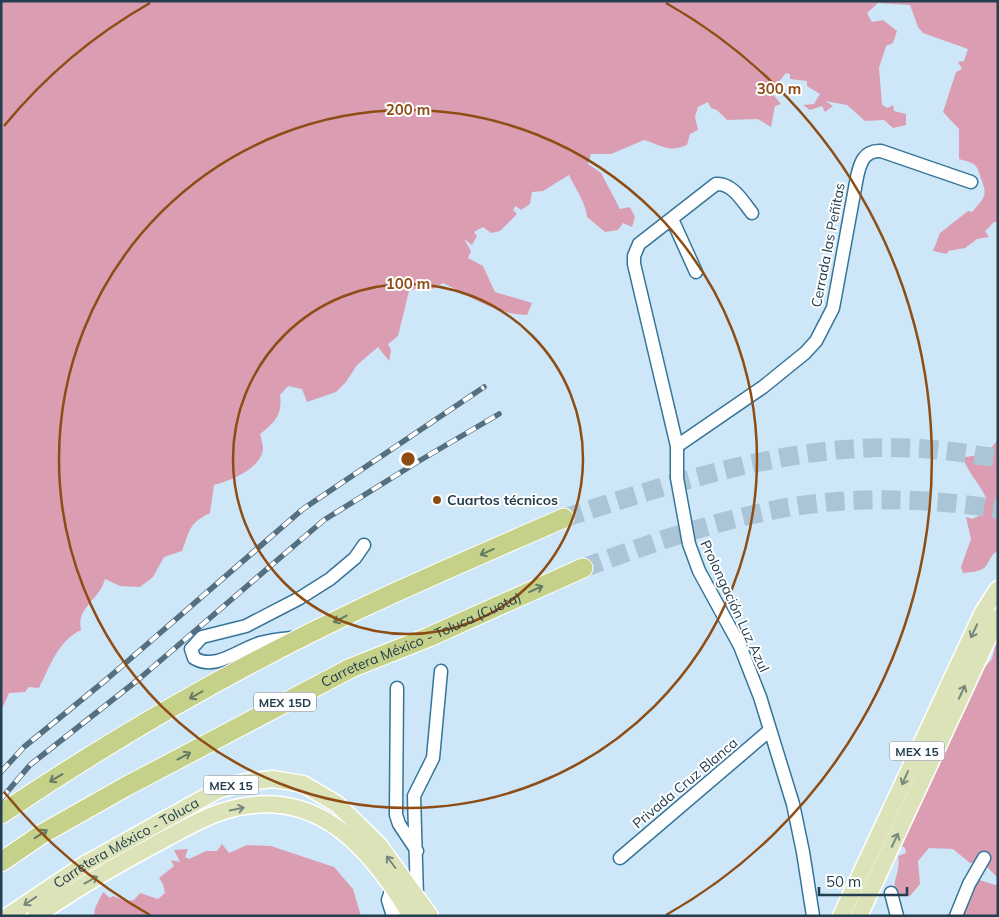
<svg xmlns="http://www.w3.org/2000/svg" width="999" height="917" font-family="Mulish,sans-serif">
<rect width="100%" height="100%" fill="#cee7f8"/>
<path fill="#db9db2" d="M1 1H998V222H994L985 231 989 237 977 239 965 248 948 251 947 254 933 251 940 233 968 211 972 212C983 199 988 197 982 181 976 164 978 164 959 159V129L943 112 956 72 962 69 958 62 964 61 968 49 923 33 918 27 910 5 878 3 867 13 872 22 883 20 897 31 893 43 886 46 879 68 882 105 888 108 893 105 894 111 906 114V125L893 128 884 120 865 121 847 105 825 101 833 106 825 112 822 106 810 110 803 105 814 104 820 94 807 86V81L790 79V74L786 73 771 92 781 104 775 106 771 127 758 119 727 120 717 110 711 108 708 102 698 107 695 117 698 130 690 134 687 145C669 153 661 145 644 140L611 154H591L588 164 601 173 620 209 630 207 635 217 632 227 623 223 618 230 605 232 587 217C587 205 574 186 569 175L543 191 532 192 530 204 521 210 516 206 513 210 517 214 500 231 491 233 483 227 474 232 477 236 472 245 464 239 471 251 468 258 483 266 495 292 532 303 527 315C498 315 469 296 443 283L432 289 427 285 409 291 398 336 388 344 391 350 389 361 378 347 357 365 346 382 336 392 307 402 302 389 288 386 280 395C283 415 274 423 260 434 261 438 263 445 263 449 261 469 229 481 214 485L210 513C189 523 190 530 182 551L164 557 153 577 140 587 120 586 105 579C99 601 76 607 81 630 58 641 50 666 39 688L29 687 25 692 9 693 1 711Z
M998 438V550C991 555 990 560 986 566 982 572 969 572 963 573L961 567 971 539 966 517 972 519 979 516 986 498C980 484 967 472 963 457 976 457 993 451 998 438Z
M998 634V878L983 863H970L953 849 929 848 918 861 920 884 910 896 895 893C892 880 901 871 898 856L906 853 905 848 898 844 980 672 992 659Z
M222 844 229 853 247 845 271 846 334 867 353 889 361 916H94L95 908 103 892 110 898 113 896 126 901 134 900 140 893 158 899 165 893 163 884 159 878 174 866 171 860 180 862 174 850 188 849 185 857 189 859 206 851H217Z
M974 878 995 885 998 884V916H943L957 911Z"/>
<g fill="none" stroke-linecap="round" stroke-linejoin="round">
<path stroke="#acc5d6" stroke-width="19" stroke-dasharray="19 9" stroke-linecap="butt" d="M564 518C676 482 791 443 911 448 940 449 969 454 998 458
M583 568C641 547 699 526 760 513 837 495 920 497 998 509"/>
<defs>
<path id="minor" d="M752 213C743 202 733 183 716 184L639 244 634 256V264L677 446V478L689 544 699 571 740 646 760 697 793 804 803 852 813 916
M672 219 696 272
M677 446 763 387 805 353 816 341 833 308 857 177C860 163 864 150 881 151L971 182
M291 638C281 639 270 640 260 643 238 650 215 671 194 658L191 649 202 637 246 626 300 598 330 579 355 558 364 545
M397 688 396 815 399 824 417 851
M620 858 770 730
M393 885 388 900 393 916
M891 893 897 916
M417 897 414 796 433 758 441 671
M956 916 969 884 984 858"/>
<g id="major">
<path id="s1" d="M8 916 87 863 218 790 246 782 273 779 303 784 337 804 379 845 430 916"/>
<path d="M36 916C77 888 119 863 163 840 182 830 200 819 221 812 313 782 368 844 411 916"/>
<path d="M841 916 983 612 998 589"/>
<path d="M859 916 998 617"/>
</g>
<g id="highway">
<path d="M1 814C117 736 240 665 366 606 432 575 498 547 564 518"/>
<path id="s2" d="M1 862 42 834 125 787 351 668 429 637 583 568"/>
</g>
</defs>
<use href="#minor" stroke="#35759a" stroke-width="15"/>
<use href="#major" stroke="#fff" stroke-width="19"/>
<use href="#highway" stroke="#fff" stroke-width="21"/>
<use href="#minor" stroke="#fff" stroke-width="12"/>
<use href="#major" stroke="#dce3b8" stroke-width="16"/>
<use href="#highway" stroke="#c5d188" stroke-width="19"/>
<defs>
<path id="rail" d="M1 772 24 747 107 679 303 509 484 387
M1 799 30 765 139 679 324 520 419 461 499 414"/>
</defs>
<use href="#rail" stroke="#546f80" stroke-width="5.5"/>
<use href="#rail" stroke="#fff" stroke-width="4" stroke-dasharray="11" stroke-linecap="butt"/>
</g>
<defs><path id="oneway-shaft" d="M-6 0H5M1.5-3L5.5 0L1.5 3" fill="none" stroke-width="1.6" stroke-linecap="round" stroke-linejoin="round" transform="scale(1.25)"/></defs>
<g stroke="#647966">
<use href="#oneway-shaft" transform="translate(487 552) rotate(156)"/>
<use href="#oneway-shaft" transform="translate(536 589) rotate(-24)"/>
<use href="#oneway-shaft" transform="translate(340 619) rotate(153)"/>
<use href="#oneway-shaft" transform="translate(196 695) rotate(150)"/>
<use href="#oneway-shaft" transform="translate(184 756) rotate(-28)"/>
<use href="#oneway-shaft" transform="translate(56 778) rotate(149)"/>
<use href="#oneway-shaft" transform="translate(41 834) rotate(-33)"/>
</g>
<g stroke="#76897e">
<use href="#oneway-shaft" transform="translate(974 631) rotate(115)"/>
<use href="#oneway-shaft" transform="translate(962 692) rotate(-65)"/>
<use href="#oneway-shaft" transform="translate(905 778) rotate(114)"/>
<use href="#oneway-shaft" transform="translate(237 809) rotate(-11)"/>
<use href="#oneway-shaft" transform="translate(895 840) rotate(-65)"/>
<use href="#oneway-shaft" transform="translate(391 862) rotate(-127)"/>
<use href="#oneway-shaft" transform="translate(91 880) rotate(-29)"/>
<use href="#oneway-shaft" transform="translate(30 901) rotate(146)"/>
</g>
<g fill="none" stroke="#8d4d15" stroke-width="2.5">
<circle cx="408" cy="459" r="175"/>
<circle cx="408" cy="459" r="349"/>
<path d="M150 915A524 524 0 0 1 4 792M4 126A524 524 0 0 1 150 3M666 3A524 524 0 0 1 666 915"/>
</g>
<circle fill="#8d4d15" stroke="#fff" stroke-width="2" cx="437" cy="500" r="5"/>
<g text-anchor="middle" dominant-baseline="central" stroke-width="4" stroke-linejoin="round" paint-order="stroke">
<g fill="#fff" stroke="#657984" stroke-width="1">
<rect x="254" y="692.5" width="62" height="19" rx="4"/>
<rect x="889.5" y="741.5" width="55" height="19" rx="4"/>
<rect x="203.5" y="775.5" width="55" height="19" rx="4"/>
</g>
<g font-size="12" font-weight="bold" fill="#233f4f">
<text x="285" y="702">MEX 15D</text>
<text x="917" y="751">MEX 15</text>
<text x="231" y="785">MEX 15</text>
</g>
<g font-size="14" fill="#233f4f" stroke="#fff">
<text transform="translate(828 245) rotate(-79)">Cerrada las Peñitas</text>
<text transform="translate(735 606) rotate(65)">Prolongación Luz Azul</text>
<text stroke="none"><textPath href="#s2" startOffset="476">Carretera México - Toluca (Cuota)</textPath></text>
<text transform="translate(685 783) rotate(-40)">Privada Cruz Blanca</text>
<text stroke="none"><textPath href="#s1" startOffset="139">Carretera México - Toluca</textPath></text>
</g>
<g font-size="14" font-weight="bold" fill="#233f4f" stroke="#fff" text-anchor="start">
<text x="447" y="500">Cuartos técnicos</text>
</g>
</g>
<circle cx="408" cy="459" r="8" fill="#8d4d15" stroke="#fff" stroke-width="2.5"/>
<g font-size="15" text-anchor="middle" font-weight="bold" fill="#8d4d15" stroke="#fff" stroke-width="4" stroke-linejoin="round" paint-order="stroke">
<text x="779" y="94">300 m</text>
<text x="408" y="115">200 m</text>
<text x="408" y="289">100 m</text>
</g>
<rect width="999" height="917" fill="none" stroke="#233f4f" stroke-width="5"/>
<path d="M819 887v8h88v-8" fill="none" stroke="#233f4f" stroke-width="2.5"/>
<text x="826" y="887" font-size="15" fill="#233f4f" stroke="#ffffff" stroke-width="4" paint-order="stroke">50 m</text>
</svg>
